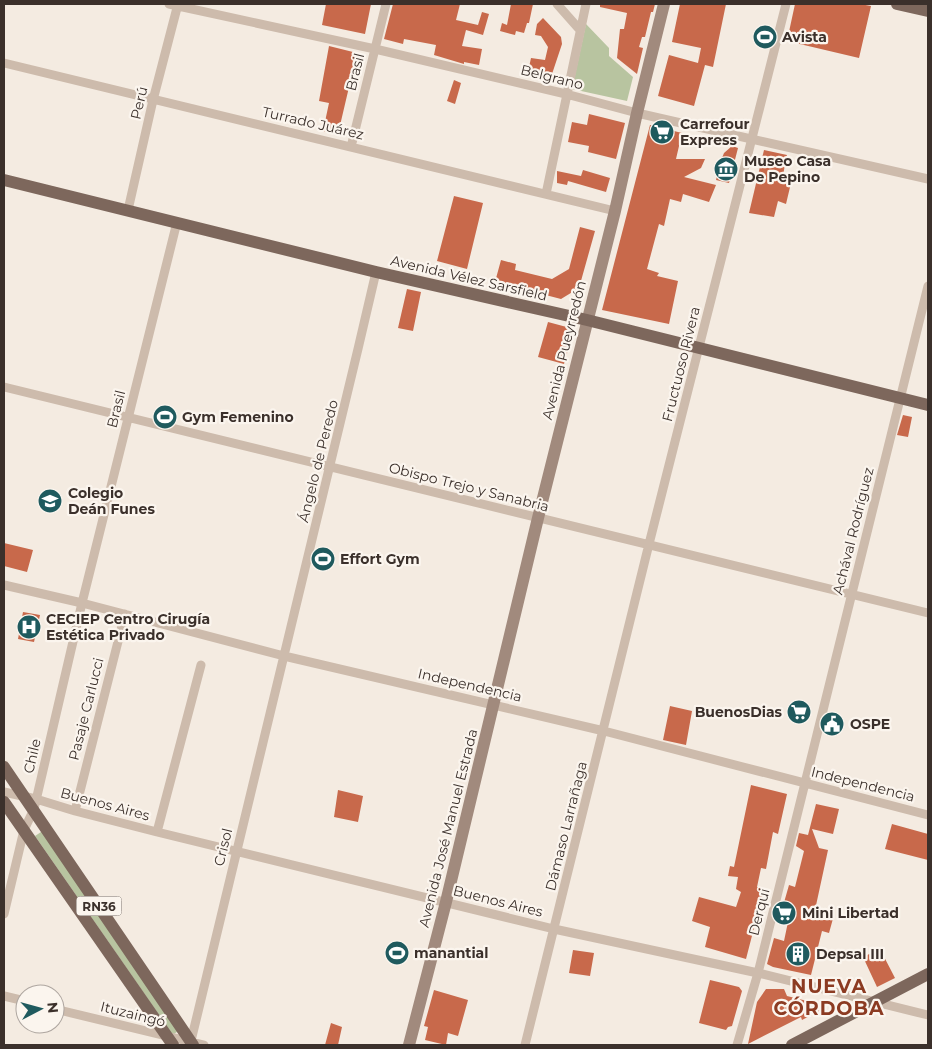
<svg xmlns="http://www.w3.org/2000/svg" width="932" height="1049" font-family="Montserrat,sans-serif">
<rect width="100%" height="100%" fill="#f4ebe1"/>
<path fill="#b8c4a0" d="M586 24 609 48V56L633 77 627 101 572 89Z
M41 832H44L178 1031 173 1035 35 836Z"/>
<path fill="#c8694b" d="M326 4H371L365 34 322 25Z
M393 4H460L456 20 478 25 482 12 489 14 483 35 466 30 462 46 482 49 479 65 464 62V64L434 55 436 45 404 39 403 44 384 39Z
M511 4H533L529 23H527L524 33 516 31 515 35 500 31 502 23 507 25Z
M600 4H655L653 12H651L645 37H642L639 47 643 48 637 74 617 58 620 29H624L627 13 600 7Z
M680 4H726L713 67 705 65 694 106 658 96 669 55 698 63 701 48 672 42Z
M795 4H860L871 6 859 58 787 41Z
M543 18 561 37 562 44 551 77 528 72 531 58 545 60 548 47 541 36 535 35 537 24Z
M329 46 357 53 338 134 323 131 329 103 319 101Z
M454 80 461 83 455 104 447 101Z
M589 114 625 123 616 159 588 152 589 146 568 142 572 122 587 125Z
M650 125 682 133 676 159H705L701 168 684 177 716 185 709 202 683 194 681 202 670 199 664 226 659 224 647 269 659 273 657 276 678 281 669 324 602 310Z
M732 146 738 148 729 183 716 180 722 158 724 153Z
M764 150 787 155 782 180 791 183 786 204 778 201 774 217 749 213Z
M583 170 610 178 606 192 568 181 567 185 557 183V171L581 176Z
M454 196 483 203 467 269 437 261Z
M580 227 595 231 579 288 561 299 495 282 501 260 516 264 515 270 552 279 569 269Z
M407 289 421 292 413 331 398 328Z
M548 322 574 329 564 364 538 357Z
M903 415 912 417 908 437 897 435Z
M4 543 33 550 27 572 4 566Z
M23 612 40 615 34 642 18 639Z
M670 706 692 711 686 745 663 740Z
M751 785 787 794 778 834 773 832 766 869 761 868 757 887 764 889 746 959 705 947 710 927 692 921 699 897 736 907 741 892 736 889 738 877 728 876 730 866 734 867Z
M338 790 363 796 358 822 334 817Z
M816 804 839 809 833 834 812 829 819 848 828 850 815 910 834 915 829 933 822 931 811 975 773 967 767 964 774 938 784 941 788 922 779 920 789 885 795 887 804 851 796 846 799 833 808 835Z
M892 824 928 834V860L885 849Z
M880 949 895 978 877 987 863 957Z
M573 950 594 953 590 976 569 973Z
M710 980 739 987 742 991 732 1026 728 1027 726 1030 699 1023Z
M766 989H784L787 996 819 1004 823 1009 802 1020 801 1017 748 1044 757 1002Z
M434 990 468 1000 458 1036 448 1033 446 1045 425 1040 428 1027 424 1026Z
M331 1023 342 1027 338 1045H325Z"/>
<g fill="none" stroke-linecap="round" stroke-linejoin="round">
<path stroke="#cdbbac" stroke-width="9" d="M169 4 375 49 566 94 637 113 928 179
M557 4 580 30
M4 63 615 211
M351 147 386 4
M546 194 586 4
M128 210 153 100 178 4
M4 387 928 613
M4 585 82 603 284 656 604 731 928 815
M4 792 36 799 75 811 157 832 554 929 758 973 928 1015
M75 811 125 614
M157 832 201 665
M4 914 24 830 34 809 82 603 177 222
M4 996 25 1001
M55 1009 204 1045
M190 1045C252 787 316 530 376 272
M525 1045 649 544 786 4
M737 1045 758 973 928 286"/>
<path stroke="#a18a7d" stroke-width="12" d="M409 1045 446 902 538 518 615 211 637 113 664 4"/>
<path stroke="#7d675c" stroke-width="12" d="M897 4 928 11
M4 180 376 272 587 320 928 405
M4 767 193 1045
M4 802 173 1045
M792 1045 928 974"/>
</g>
<defs>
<symbol id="stadium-disc" viewBox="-11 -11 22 22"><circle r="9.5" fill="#1f5a5e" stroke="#fbf5ee"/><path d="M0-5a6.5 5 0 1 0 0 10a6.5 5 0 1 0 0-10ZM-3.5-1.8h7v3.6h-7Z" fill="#fff"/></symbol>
<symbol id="supermarket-disc" viewBox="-11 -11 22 22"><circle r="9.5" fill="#1f5a5e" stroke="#fbf5ee"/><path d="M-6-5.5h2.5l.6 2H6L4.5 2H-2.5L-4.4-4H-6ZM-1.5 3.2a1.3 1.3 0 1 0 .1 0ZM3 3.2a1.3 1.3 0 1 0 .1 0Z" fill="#fff"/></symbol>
<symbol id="museum-disc" viewBox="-11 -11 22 22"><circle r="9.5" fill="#1f5a5e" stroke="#fbf5ee"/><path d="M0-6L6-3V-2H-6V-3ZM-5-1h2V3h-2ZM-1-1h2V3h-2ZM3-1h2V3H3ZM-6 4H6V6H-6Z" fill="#fff"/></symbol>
<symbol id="school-disc" viewBox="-11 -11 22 22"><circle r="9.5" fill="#1f5a5e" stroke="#fbf5ee"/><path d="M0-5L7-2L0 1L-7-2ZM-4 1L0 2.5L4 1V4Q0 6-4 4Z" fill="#fff"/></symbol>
<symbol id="hospital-disc" viewBox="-11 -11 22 22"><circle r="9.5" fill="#1f5a5e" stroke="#fbf5ee"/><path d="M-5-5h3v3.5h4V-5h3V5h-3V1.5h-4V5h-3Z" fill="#fff"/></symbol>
<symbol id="civic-disc" viewBox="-11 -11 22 22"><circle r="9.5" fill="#1f5a5e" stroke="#fbf5ee"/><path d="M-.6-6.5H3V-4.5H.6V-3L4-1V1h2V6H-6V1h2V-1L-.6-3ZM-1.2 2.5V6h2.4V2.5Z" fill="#fff"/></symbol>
<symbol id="building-disc" viewBox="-11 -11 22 22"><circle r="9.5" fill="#1f5a5e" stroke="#fbf5ee"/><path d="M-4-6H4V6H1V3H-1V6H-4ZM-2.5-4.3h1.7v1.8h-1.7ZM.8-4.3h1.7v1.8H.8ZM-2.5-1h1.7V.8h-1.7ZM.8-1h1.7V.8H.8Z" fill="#fff"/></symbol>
</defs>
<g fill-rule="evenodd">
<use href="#stadium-disc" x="751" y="23" width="28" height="28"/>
<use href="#supermarket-disc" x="648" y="118" width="28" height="28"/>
<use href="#museum-disc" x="712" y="155" width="28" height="28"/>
<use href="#stadium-disc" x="151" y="403" width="28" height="28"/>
<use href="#school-disc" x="36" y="487" width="28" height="28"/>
<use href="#stadium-disc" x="309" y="545" width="28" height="28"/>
<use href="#hospital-disc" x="15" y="613" width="28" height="28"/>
<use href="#supermarket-disc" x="785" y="698" width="28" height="28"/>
<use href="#civic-disc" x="818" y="710" width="28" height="28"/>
<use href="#supermarket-disc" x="770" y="899" width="28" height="28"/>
<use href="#stadium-disc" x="383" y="939" width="28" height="28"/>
<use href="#building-disc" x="784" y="940" width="28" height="28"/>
</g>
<g text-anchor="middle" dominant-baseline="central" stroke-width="4.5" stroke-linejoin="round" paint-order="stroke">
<rect fill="#fbf5ee" stroke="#756b66" stroke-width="1" x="76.5" y="896.5" width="45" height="19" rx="4"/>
<g font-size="12" font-weight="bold" fill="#3b302b">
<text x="99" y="906">RN36</text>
</g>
<g font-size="14" font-weight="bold" fill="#3b302b" stroke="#fbf5ee" text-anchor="start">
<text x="782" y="37">Avista</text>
<text x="680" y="124">Carrefour<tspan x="680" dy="16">Express</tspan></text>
<text x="744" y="161">Museo Casa<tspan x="744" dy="16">De Pepino</tspan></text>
<text x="182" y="417">Gym Femenino</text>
<text x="68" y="493">Colegio<tspan x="68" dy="16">Deán Funes</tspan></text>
<text x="340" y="559">Effort Gym</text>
<text x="46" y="619">CECIEP Centro Cirugía<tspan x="46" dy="16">Estética Privado</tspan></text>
<text x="782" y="712" text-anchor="end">BuenosDias</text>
<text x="850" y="724">OSPE</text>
<text x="802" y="913">Mini Libertad</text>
<text x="414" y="953">manantial</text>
<text x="816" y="954">Depsal III</text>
</g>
<g font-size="14" fill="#3b302b" stroke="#fbf5ee">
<text transform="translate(355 72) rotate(-76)">Brasil</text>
<text transform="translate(552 77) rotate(14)">Belgrano</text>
<text transform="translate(139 103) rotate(-77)">Perú</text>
<text transform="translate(313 123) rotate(13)">Turrado Juárez</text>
<text transform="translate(469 278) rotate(13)">Avenida Vélez Sarsfield</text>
<text transform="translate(564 350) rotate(-76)">Avenida Pueyrredón</text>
<text transform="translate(681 364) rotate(-76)">Fructuoso Rivera</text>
<text transform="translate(116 409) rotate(-76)">Brasil</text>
<text transform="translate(318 461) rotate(-76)">Ángelo de Peredo</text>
<text transform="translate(469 487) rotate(14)">Obispo Trejo y Sanabria</text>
<text transform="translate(853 531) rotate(-76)">Achával Rodríguez</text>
<text transform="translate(470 685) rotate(13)">Independencia</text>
<text transform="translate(86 709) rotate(-76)">Pasaje Carlucci</text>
<text transform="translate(32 756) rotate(-77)">Chile</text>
<text transform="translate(863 784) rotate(14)">Independencia</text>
<text transform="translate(105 804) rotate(15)">Buenos Aires</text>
<text transform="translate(566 826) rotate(-76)">Dámaso Larrañaga</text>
<text transform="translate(448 828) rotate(-76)">Avenida José Manuel Estrada</text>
<text transform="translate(223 847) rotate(-76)">Crisol</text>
<text transform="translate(498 901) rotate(14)">Buenos Aires</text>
<text transform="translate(759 912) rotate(-76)">Derqui</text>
<text transform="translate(133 1014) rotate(14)">Ituzaingó</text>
</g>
<g font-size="19" font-weight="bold" letter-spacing="1" fill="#8c3b22" stroke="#fbf5ee">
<text x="829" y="986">NUEVA<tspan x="829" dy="22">CÓRDOBA</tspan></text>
</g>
</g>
<rect width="932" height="1049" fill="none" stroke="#3b302b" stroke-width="10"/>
<g transform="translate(40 1009) rotate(84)"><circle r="24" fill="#fbf5ee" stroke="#aea6a0"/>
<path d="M0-4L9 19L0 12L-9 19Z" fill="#1f5a5e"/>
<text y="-8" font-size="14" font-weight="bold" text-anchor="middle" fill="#3b302b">N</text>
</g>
</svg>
